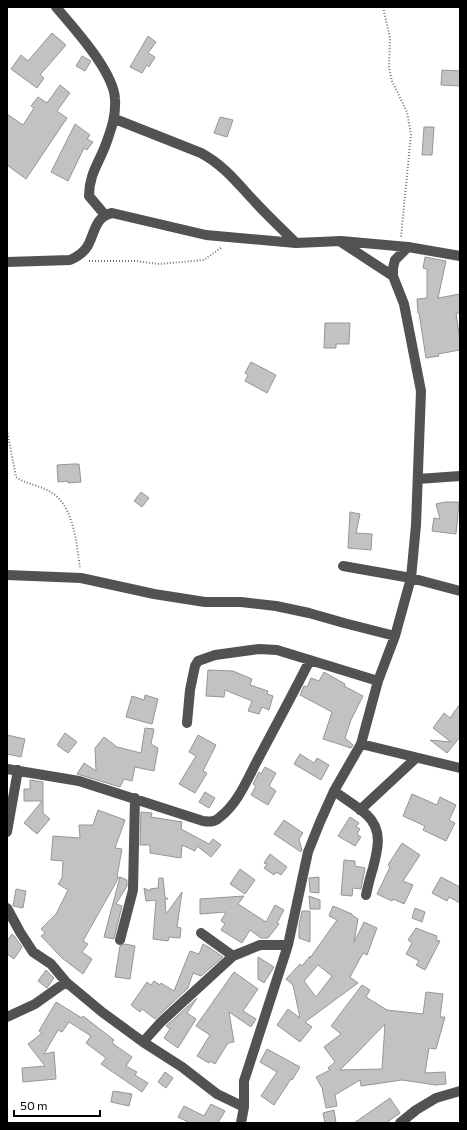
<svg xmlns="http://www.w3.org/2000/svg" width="467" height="1130" font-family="Commissioner,sans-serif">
<rect width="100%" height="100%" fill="#fff"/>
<path fill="#c2c2c2" stroke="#969696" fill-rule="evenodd" d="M52 33 66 45 40 75 44 78 37 88 11 69 21 55 28 61Z
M148 36 156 42 148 53 155 57 149 67 147 65 142 73 130 67Z
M82 56 91 61 85 71 76 66Z
M442 70 460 71V86L441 85Z
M60 85 70 93 57 111 67 118 26 179 7 165V114L23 125 34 108 31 106 38 97 47 103Z
M220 117 233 120 227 137 214 133Z
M75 124 90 135 87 139 93 142 87 150 84 148 68 181 51 172Z
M424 127H434L432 155H422Z
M425 257 446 261 438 298 460 294V313H456L460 340V350L438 354 439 356 426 358 419 313H418L417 299 427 298V269L423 268Z
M325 323H350L349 344H336V348H324Z
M251 362 276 375 267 393 245 381 248 375 245 373Z
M73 464H79L81 482 68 483V481L58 482 57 465Z
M141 492 149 498 142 507 134 501Z
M445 502H459L456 534 432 531 434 518 440 519 436 504Z
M350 512 360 514 356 533 372 534 371 550 348 548Z
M208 670 233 671 252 679 250 685 268 691 267 694 273 696 269 710 262 707 259 714 248 711 252 701 225 690 224 697 206 696Z
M324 672 345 684 344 686 363 696 351 720 345 738 353 745 351 748 323 739 332 712 300 695 304 686 307 687 311 678 319 681Z
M145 695 158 699 152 724 126 717 132 696 144 700Z
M460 704V737L447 753 430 740 451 742 433 728 444 713 450 718Z
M145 728 154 729 151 744 158 748 154 771 135 767 132 781 124 779 120 787 77 774 84 763 96 771 95 748 104 737 117 747 141 753Z
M65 733 77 742 68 753 57 745Z
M7 735 25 739 21 757 7 754Z
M198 735 216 745 203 771 207 773 195 793 179 784 196 756 189 752Z
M300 754 314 763 317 758 329 765 321 780 294 764Z
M265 767 276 773 269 786 276 791 268 805 251 795 256 786 253 784 259 772 261 774Z
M30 780 43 782V813L50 819 37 834 24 823 42 801H24V789H30Z
M205 792 215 798 209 808 199 802Z
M412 794 437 805 440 797 456 805 449 820 455 823 446 841 423 830 425 826 403 816Z
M98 810 125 820 115 848 122 849 117 876 119 877 83 941 88 944 82 952 92 959 83 974 62 958 41 936 45 933 41 929 56 914 68 890 58 884 62 878 63 861 51 860 53 836 80 838 79 825H93Z
M141 812 152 813 151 817 182 822 181 829 209 844 213 839 221 845 211 857 197 846 195 851 182 845 181 858 150 853V845H140Z
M350 817 359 823 356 827 360 829 357 834 361 837 355 846 338 836Z
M284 820 303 833 299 839 302 850 301 852 274 834Z
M402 843 420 855 403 881 413 885 404 904 393 899 392 901 377 894 390 867 388 865Z
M270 854 287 867 281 875 276 872 274 875 264 868 267 864 264 863Z
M344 860 355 861V866L365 868 361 889 353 888 352 896 341 895Z
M240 869 255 880 245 894 230 884Z
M120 877 127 880V886L116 904 122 906 114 939 104 937Z
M319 877V893L310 892 309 878Z
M441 877 460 887V903L449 897 447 901 432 893Z
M159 878H163L165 897 168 899H165L166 914 182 892 177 927 181 928 180 938 169 937 168 941 153 939 156 900 146 901 144 888 150 891V889L158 888Z
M16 889 26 891 23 908 13 906Z
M244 896 238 904 266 922 275 905 284 910 277 923 279 924 268 938H261L250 930 242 943 221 930 225 924 221 921 226 912 200 914V899Z
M309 896 320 900V909H310Z
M333 906 352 914V915L358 919 354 942 364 922 377 928 367 955 363 953 350 977 358 983 305 1022 312 1027 300 1042 277 1025 288 1009 300 1018 293 985 286 979 300 964 302 966 310 956V958L337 920 329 916ZM318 965 332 976 316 997 304 981Z
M415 908 425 912 422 922 412 918Z
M302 911H310V942L299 938V925Z
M416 928 437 936 436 940 440 941 425 970 416 965 419 961 406 954 412 943 408 940Z
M12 934 15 937 22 947 14 959 7 954V941Z
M125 944 135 946 130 979 115 977 120 946Z
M203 944 210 948 223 957 201 976 193 973 188 988 155 1019 142 1009 140 1012 131 1005 147 982 151 985 154 981 160 985 161 983 174 991 190 951 199 954Z
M258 957 274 967 264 983 258 979Z
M46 970 54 978 47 988 38 981Z
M234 972 258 989 243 1011 256 1019 251 1027 229 1012 234 1042 228 1043 215 1064 210 1061 209 1063 197 1056 210 1035 196 1026Z
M362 985 370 990 366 997 387 1010 423 1014 426 992 443 994 440 1017H445L436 1049 429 1048 425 1073 445 1072 446 1084 436 1085 402 1080 361 1086 360 1080 335 1095 337 1106 326 1108 322 1088 316 1077 330 1070 328 1068 335 1062 324 1047 341 1034 331 1026ZM385 1024 382 1069 340 1070 356 1054Z
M197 998 187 1013 196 1019 178 1048 164 1038 170 1029 166 1026Z
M56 1002 82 1018 83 1016 114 1040 112 1043 132 1057 126 1066 137 1072 135 1075 148 1083 142 1092 101 1064 106 1058 86 1043 91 1036 69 1022 62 1032 58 1030 44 1054 54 1052 56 1079 23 1082 22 1068 45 1066 28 1044 42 1033 39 1031Z
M267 1049 300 1067 292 1080 291 1079 274 1105 261 1096 277 1072 260 1062Z
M165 1072 173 1078 166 1088 158 1082Z
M113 1091 132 1094 129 1106 111 1102Z
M390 1098 400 1113 386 1123H354Z
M211 1104 225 1111 218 1123H190L178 1117 184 1106 204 1116Z
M334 1110 336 1123H325L323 1113Z"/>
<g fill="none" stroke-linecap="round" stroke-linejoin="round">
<path stroke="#747474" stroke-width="2" stroke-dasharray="1 2" stroke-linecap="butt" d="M383 7 390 38 389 67 392 81 407 112 411 134 401 237
M89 261H136L159 264 204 260 222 247
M7 430 16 477C27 485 41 485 52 493 74 506 77 546 80 569"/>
<path stroke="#525252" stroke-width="10" d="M56 7C74 28 114 72 115 99 116 115 112 127 107 141 100 162 89 173 89 196L105 215
M115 119 201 153C225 166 238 184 256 203 269 217 283 230 296 243
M341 242 393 276
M7 262 70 260C77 257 83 253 87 247 95 234 94 217 112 213L206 235 296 243 341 241 408 247
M418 479 460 476
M343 566 411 578 460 591
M7 575 81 578 154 594 205 602H241L276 606 309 613 344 623 395 636
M187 723 190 690 195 666 198 661 215 655 259 649 277 650 378 681
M361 744 460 768
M7 769 79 781 203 821C210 822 215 822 220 817 238 803 247 780 257 761 275 727 293 694 310 660
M334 791C345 799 357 806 367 815 383 830 378 849 373 868 370 877 368 886 366 895
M360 810 416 758
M7 832 18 770
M7 908 20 932 33 952 51 964 66 982 102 1012 143 1042 182 1067 217 1094 244 1107
M201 933 233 956
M120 940 133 890 135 798
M7 1017 35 1004 66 982
M143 1042 161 1022 233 956 260 945H288
M241 1123 244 1107V1081L288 945 308 852 320 822 334 791 361 744 378 681 395 636 411 578 416 525 421 391 404 304 393 276V268L395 260 408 247 460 256
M400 1123 416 1110 436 1098 460 1091"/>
</g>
<rect width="467" height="1130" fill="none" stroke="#000000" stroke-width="16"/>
<path d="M14 1110v6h86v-6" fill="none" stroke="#000000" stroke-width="2"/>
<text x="20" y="1110" font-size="12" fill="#000000" stroke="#ffffff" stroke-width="3" paint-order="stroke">50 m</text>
</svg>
